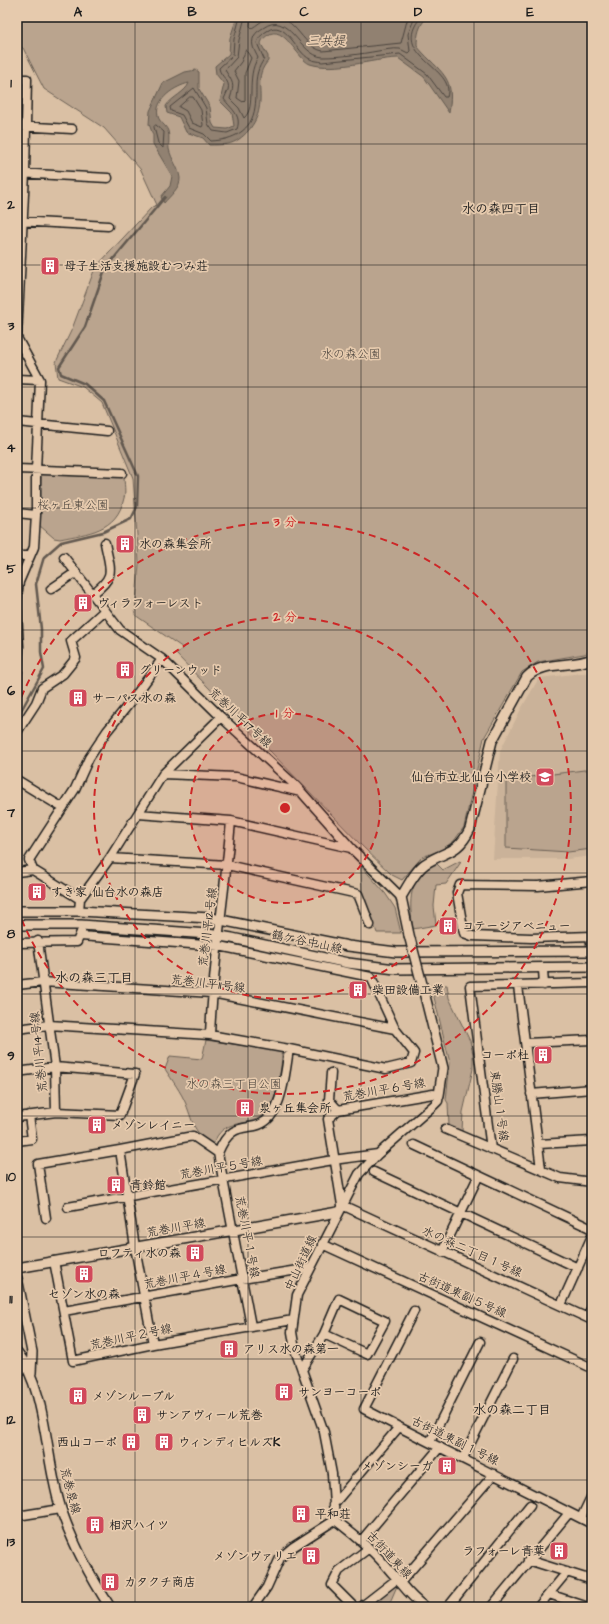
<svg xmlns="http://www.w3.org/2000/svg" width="609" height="1624" font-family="'Architects Daughter','Klee One',sans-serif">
<rect width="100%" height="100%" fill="#dac0a4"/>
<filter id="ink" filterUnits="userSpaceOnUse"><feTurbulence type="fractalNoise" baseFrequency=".025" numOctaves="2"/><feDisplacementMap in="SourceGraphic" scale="8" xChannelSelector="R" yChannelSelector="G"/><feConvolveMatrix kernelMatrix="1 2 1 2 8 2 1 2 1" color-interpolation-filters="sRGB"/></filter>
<g filter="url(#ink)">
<path fill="#cab299" d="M592 672V856L568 859H493L500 751 521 709 539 678Z"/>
<path fill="#baa48e" stroke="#6b6055" d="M17 17H592V651L584 654 538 662 522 672 484 738 464 827 454 841 441 850 422 857 402 880 392 875 362 846 176 654 183 648 135 615 139 563 133 478 102 403 83 387 58 378 56 362 72 329 95 268 152 207 157 205 141 170 104 128 44 89 23 48 17 46Z
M17 82 24 85V119L17 123Z
M41 474 124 476C124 483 126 492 124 498 117 532 87 533 60 539L54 538 39 525Z
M592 769V849L568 852 506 848V780Z
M460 861 461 862 446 884 436 885 434 906 436 925 413 929C409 901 407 877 437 864L443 870Z
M361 866 385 893 395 908 401 933H377L362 894Z
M431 985H447L449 998 470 1041 473 1054V1069L463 1112 462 1131 449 1126 448 1103 446 1100 450 1063Z
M206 1040 280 1051 282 1053C282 1068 276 1106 264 1115 245 1129 223 1116 213 1145 193 1132 194 1125 186 1104 181 1092 172 1080 165 1069L170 1056 202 1059Z
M393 1586H397L388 1607H385L378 1597Z"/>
<path fill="#918171" stroke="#62594f" d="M237 17H427C419 26 417 34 417 46 421 51 425 55 430 60 450 79 453 86 449 113L424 77 398 58C371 59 336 72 310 64 297 59 284 24 268 35 264 38 262 39 261 44L268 56V61C254 77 263 90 259 109 257 123 243 141 228 144 222 145 215 145 209 145L203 138 186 132 179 117 167 113 166 106C172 97 186 92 189 83 176 86 154 99 158 116 159 122 166 125 168 131 170 136 168 144 169 149 171 159 179 168 180 178 181 187 169 197 164 203L161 197 170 186 172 176 153 144V135L149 124 150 111 163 83 185 72 196 70 199 72V89L210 107 212 123 215 128 227 129 234 126 232 113 220 101 224 84 216 74 215 66 229 54 230 38Z"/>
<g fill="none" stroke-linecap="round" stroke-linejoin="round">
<path stroke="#4b443e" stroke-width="1" d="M240 17 234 39 233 55 219 68C220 77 231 80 228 90 227 93 225 96 224 99 231 109 242 115 237 129L227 133 213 131 208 124 206 108 194 88 170 107 171 111 182 115 189 128 204 134 211 141C233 140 252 131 255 107 258 87 252 77 264 59L257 43C259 37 261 35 267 31 286 18 296 53 310 59 313 61 319 61 322 62L400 54 427 74 444 97H447C457 67 388 56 421 17
M245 17 239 40 237 57 225 70C233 83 235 83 230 99L239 108 244 118C257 107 245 77 258 58 255 51 250 45 254 36 256 32 260 30 263 28 289 9 299 56 323 57 341 57 361 54 378 51 385 50 393 48 400 49 403 50 405 52 408 53L410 51 408 34 415 17
M251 17 250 26 252 28C257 25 261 21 266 19 295 9 300 47 323 51L401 43 408 17
M246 50 251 58 245 73V100L243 102 237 98 239 81 234 71 241 62Z
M190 97H193L201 110 203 125 202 127 192 123 186 111 179 107Z
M156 125 164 132 163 148 158 143 154 127Z"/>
<path stroke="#62594f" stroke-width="2.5" d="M17 718 44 669 41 652V629L36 584 44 557 61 542 103 532 131 519 137 507 138 476 104 401 85 384 61 374 59 367 85 327 105 269 165 197"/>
<defs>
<path id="minor" d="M17 79H27L25 173 17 338
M17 126 72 129
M17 173 108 178
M17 221 108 226
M17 338 40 380 36 470V515L17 513
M17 379 40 380
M17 422 107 431
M17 469 122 473
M17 556H29
M64 557 120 630 162 659 221 717 296 786 351 848 401 897
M51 589 76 572
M92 594C117 576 110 570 105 543
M17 598 19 582 34 547 36 515
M17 611 19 646 17 684
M17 732 36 703 42 688 63 674 76 658 71 641 105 610
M163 774 236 777 301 792
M17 780 63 808
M138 814 231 821 351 848
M110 858 227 865 358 894 370 925
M17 872 33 870
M592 881 538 886 460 885 457 893 464 933 472 936 531 938 592 936
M80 899 33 870 29 860 75 789 89 758 107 731 133 699 162 659
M79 911 80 899 110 858 163 774 221 717
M590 936 592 951
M38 941 55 1067 56 1112
M17 943 77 942 81 932
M543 969 544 985
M17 985 43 982 212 993 395 1029
M518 986 541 1169
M17 1029 49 1025 210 1035 289 1049 386 1069 411 1063 414 1053 395 1029 371 977 219 946 80 936
M210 1035C213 963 225 892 231 821
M526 1043 592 1040
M17 1072 55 1067 135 1074 120 1115 56 1112 17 1117
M331 1073 329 1100 338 1110
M531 1094 592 1089
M445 1129 560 1178 592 1182
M17 1141 32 1139 29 1115
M539 1144 592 1141
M414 1145 592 1229
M491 1149 470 986 592 983
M120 1150 135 1247 153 1344
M218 1153 251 1326
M218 1153C234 1114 252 1137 270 1117 283 1102 286 1068 289 1049
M374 1172 578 1268
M68 1207 333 1160 378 1154
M46 1218 38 1164 120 1150 193 1136 218 1153
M322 1244 592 1368
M442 1252 478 1177
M54 1261 73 1361 153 1344 293 1320
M561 1305 592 1236
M64 1311 242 1279 310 1268
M587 1317 592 1307
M302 1370 324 1334 367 1354 385 1321 339 1299 324 1334
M399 1427 364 1409 414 1311
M430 1442 480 1342
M463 1458 513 1359
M333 1505 399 1427 592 1524
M17 1516 61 1509
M581 1518 592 1495
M335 1520C355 1535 375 1552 391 1572 403 1585 409 1596 425 1607
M361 1541 440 1447
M528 1560 592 1580
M400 1583 494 1474
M549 1594 588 1607
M253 1607 267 1587 280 1558 293 1547 335 1520 332 1474 324 1432 295 1350 292 1332 297 1295 359 1174 378 1154 434 1105 438 1101 439 1095 433 1094 338 1110 328 1119 342 1205 592 1320
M354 1607 332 1585 339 1571 369 1548
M361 1607 397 1579
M448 1607 530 1505
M491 1607 569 1513
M538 1607 567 1572"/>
<path id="tertiary" d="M17 273H19
M17 911H79L211 918 348 946 396 952 592 951
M17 925H81L208 934 232 938 348 963 395 969 592 967
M409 935 401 897C408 886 415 871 425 864 446 850 457 855 470 829L492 741 527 677C543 660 572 668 592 659
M423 988 443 1068 439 1095
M17 1268 338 1212
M17 1278 32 1352 31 1373
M17 1352C48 1390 45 1465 62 1512 73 1544 92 1579 110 1607"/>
</defs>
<use href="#minor" stroke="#1c1c1c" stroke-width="11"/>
<use href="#tertiary" stroke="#1c1c1c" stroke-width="12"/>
<use href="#minor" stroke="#e6caad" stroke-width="8"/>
<use href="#tertiary" stroke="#e6caad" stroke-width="9"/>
<defs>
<path id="tertiary-bridge" d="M409 935 423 988"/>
</defs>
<use href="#tertiary-bridge" stroke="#1c1c1c" stroke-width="12" stroke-linecap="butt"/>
<use href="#tertiary-bridge" stroke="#e6caad" stroke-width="9"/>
</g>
</g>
<path fill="none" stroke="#1c1c1c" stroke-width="1" stroke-opacity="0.55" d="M135 17V1607M248 17V1607M361 17V1607M474 17V1607M17 144H592M17 265H592M17 387H592M17 508H592M17 630H592M17 751H592M17 873H592M17 994H592M17 1116H592M17 1237H592M17 1359H592M17 1480H592"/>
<circle cx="285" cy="808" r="95" fill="#cd2727" fill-opacity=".12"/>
<g fill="none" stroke="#cd2727" stroke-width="2" stroke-dasharray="7 5">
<circle cx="285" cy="808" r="95"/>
<circle cx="285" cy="808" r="191"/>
<path d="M17 708A286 286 0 1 1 17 908"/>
</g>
<defs>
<symbol id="building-square" viewBox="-11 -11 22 22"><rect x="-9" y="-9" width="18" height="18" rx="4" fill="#d1495b" stroke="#e6caad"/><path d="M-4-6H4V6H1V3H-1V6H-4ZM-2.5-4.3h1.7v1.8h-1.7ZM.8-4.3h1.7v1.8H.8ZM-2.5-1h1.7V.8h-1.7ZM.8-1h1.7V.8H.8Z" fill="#fff"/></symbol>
<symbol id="school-square" viewBox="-11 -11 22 22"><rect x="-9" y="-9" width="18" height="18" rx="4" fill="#d1495b" stroke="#e6caad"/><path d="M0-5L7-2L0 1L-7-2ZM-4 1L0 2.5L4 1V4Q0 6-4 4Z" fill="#fff"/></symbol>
</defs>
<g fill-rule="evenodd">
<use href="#building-square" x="39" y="255" width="22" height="22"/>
<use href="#building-square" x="114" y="533" width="22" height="22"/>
<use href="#building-square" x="72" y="592" width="22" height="22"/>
<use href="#building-square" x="114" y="659" width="22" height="22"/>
<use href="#building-square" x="67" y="687" width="22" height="22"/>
<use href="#school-square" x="534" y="766" width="22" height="22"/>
<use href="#building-square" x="26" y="881" width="22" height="22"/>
<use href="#building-square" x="437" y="915" width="22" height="22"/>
<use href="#building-square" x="347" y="979" width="22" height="22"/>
<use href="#building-square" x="532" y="1044" width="22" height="22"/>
<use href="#building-square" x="234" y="1097" width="22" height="22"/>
<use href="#building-square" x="86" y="1114" width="22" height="22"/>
<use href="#building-square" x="105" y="1174" width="22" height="22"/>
<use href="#building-square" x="184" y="1242" width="22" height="22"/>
<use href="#building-square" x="73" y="1263" width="22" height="22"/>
<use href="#building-square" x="218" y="1338" width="22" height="22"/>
<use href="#building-square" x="273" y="1381" width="22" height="22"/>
<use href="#building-square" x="67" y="1385" width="22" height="22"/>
<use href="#building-square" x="131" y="1404" width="22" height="22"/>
<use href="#building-square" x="120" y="1431" width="22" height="22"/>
<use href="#building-square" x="153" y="1431" width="22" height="22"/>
<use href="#building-square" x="436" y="1455" width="22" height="22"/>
<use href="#building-square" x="290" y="1503" width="22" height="22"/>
<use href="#building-square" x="84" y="1514" width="22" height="22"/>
<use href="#building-square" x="548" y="1540" width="22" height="22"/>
<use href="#building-square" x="300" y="1545" width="22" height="22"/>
<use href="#building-square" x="99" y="1571" width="22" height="22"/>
</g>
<g text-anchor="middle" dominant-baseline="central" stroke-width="3.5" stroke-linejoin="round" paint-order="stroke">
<g font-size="12" font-weight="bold" fill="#1c1c1c" stroke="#e6caad" text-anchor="start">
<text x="64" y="266">母子生活支援施設むつみ荘</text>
<text x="139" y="544">水の森集会所</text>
<text x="97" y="603">ヴィラフォーレスト</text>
<text x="139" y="670">グリーンウッド</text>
<text x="92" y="698">サーパス水の森</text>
<text x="531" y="777" text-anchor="end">仙台市立北仙台小学校</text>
<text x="51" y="892">すき家 仙台水の森店</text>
<text x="462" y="926">コテージアベニュー</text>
<text x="372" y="990">柴田設備工業</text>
<text x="529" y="1055" text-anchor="end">コーポ杜</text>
<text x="259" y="1108">泉ヶ丘集会所</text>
<text x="111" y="1125">メゾンレイニー</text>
<text x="130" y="1185">青鈴館</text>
<text x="181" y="1253" text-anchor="end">ロフティ水の森</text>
<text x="84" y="1294" text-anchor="middle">セゾン水の森</text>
<text x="243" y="1349">アリス水の森第一</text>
<text x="298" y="1392">サンヨーコーポ</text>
<text x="92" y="1396">メゾンルーブル</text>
<text x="156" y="1415">サンアヴィール荒巻</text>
<text x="117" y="1442" text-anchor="end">西山コーポ</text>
<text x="178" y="1442">ウィンディヒルズK</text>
<text x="433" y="1466" text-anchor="end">メゾンシーガ</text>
<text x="315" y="1514">平和荘</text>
<text x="109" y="1525">相沢ハイツ</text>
<text x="545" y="1551" text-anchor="end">ラフォーレ青葉</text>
<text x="297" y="1556" text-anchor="end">メゾンヴァリエ</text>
<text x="124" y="1582">カタクチ商店</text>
</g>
<g font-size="12" fill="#443e38" stroke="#e6caad">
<text x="351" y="354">水の森公園</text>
<text x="73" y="505">桜ヶ丘東公園</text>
<text x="234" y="1084">水の森三丁目公園</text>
</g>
<g font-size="12" fill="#1c1c1c" stroke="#e6caad">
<text transform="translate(240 718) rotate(43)">荒巻川平17号線</text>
<text transform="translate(208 927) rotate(-83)">荒巻川平12号線</text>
<text transform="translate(307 942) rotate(12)">鶴ケ谷中山線</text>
<text transform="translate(208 984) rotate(7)">荒巻川平11号線</text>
<text transform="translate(39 1052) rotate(-96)">荒巻川平14号線</text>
<text transform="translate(384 1090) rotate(-10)">荒巻川平６号線</text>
<text transform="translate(499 1106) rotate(82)">東勝山１号線</text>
<text transform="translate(221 1168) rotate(-10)">荒巻川平５号線</text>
<text transform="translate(176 1228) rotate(-10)">荒巻川平線</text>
<text transform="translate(247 1237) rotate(79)">荒巻川平１号線</text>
<text transform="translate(472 1252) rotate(24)">水の森二丁目１号線</text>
<text transform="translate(301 1263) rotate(-65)">中山街道線</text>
<text transform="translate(185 1277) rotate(-11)">荒巻川平４号線</text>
<text transform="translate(462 1295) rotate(24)">古街道東副５号線</text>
<text transform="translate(131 1337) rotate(-12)">荒巻川平２号線</text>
<text transform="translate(455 1441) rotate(26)">古街道東副１号線</text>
<text transform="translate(70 1491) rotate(75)">荒巻泉線</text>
<text transform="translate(389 1555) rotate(47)">古街道東線</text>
</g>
<g font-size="13" font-style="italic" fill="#453f3a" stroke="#e6caad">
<text x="326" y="41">三共提</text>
</g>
<g font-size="13" font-weight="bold" fill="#1c1c1c" stroke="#e6caad">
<text x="501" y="209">水の森四丁目</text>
<text x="94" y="978">水の森三丁目</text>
<text x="512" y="1410">水の森二丁目</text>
</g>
</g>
<circle cx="285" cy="808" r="6" fill="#cd2727" stroke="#e6caad" stroke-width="2"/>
<g font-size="12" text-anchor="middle" font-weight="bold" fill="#cd2727" stroke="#e6caad" stroke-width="3.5" stroke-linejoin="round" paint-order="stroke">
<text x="285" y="526">3 分</text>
<text x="285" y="621">2 分</text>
<text x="285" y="717">1 分</text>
</g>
<rect width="609" height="1624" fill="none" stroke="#e6caad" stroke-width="44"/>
<rect x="22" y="22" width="565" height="1580" fill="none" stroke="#1c1c1c" stroke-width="1.5"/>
<g font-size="13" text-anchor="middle" font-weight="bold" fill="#1c1c1c">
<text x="78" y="16">A</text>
<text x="192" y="16">B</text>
<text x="304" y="16">C</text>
<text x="418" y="16">D</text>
<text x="530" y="16">E</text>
<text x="11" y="87">1</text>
<text x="11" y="209">2</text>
<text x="11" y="330">3</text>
<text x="11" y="452">4</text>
<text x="11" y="573">5</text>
<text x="11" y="695">6</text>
<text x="11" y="817">7</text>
<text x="11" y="938">8</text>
<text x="11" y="1060">9</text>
<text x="11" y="1181">10</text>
<text x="11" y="1303">11</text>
<text x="11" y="1424">12</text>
<text x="11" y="1546">13</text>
</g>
</svg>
